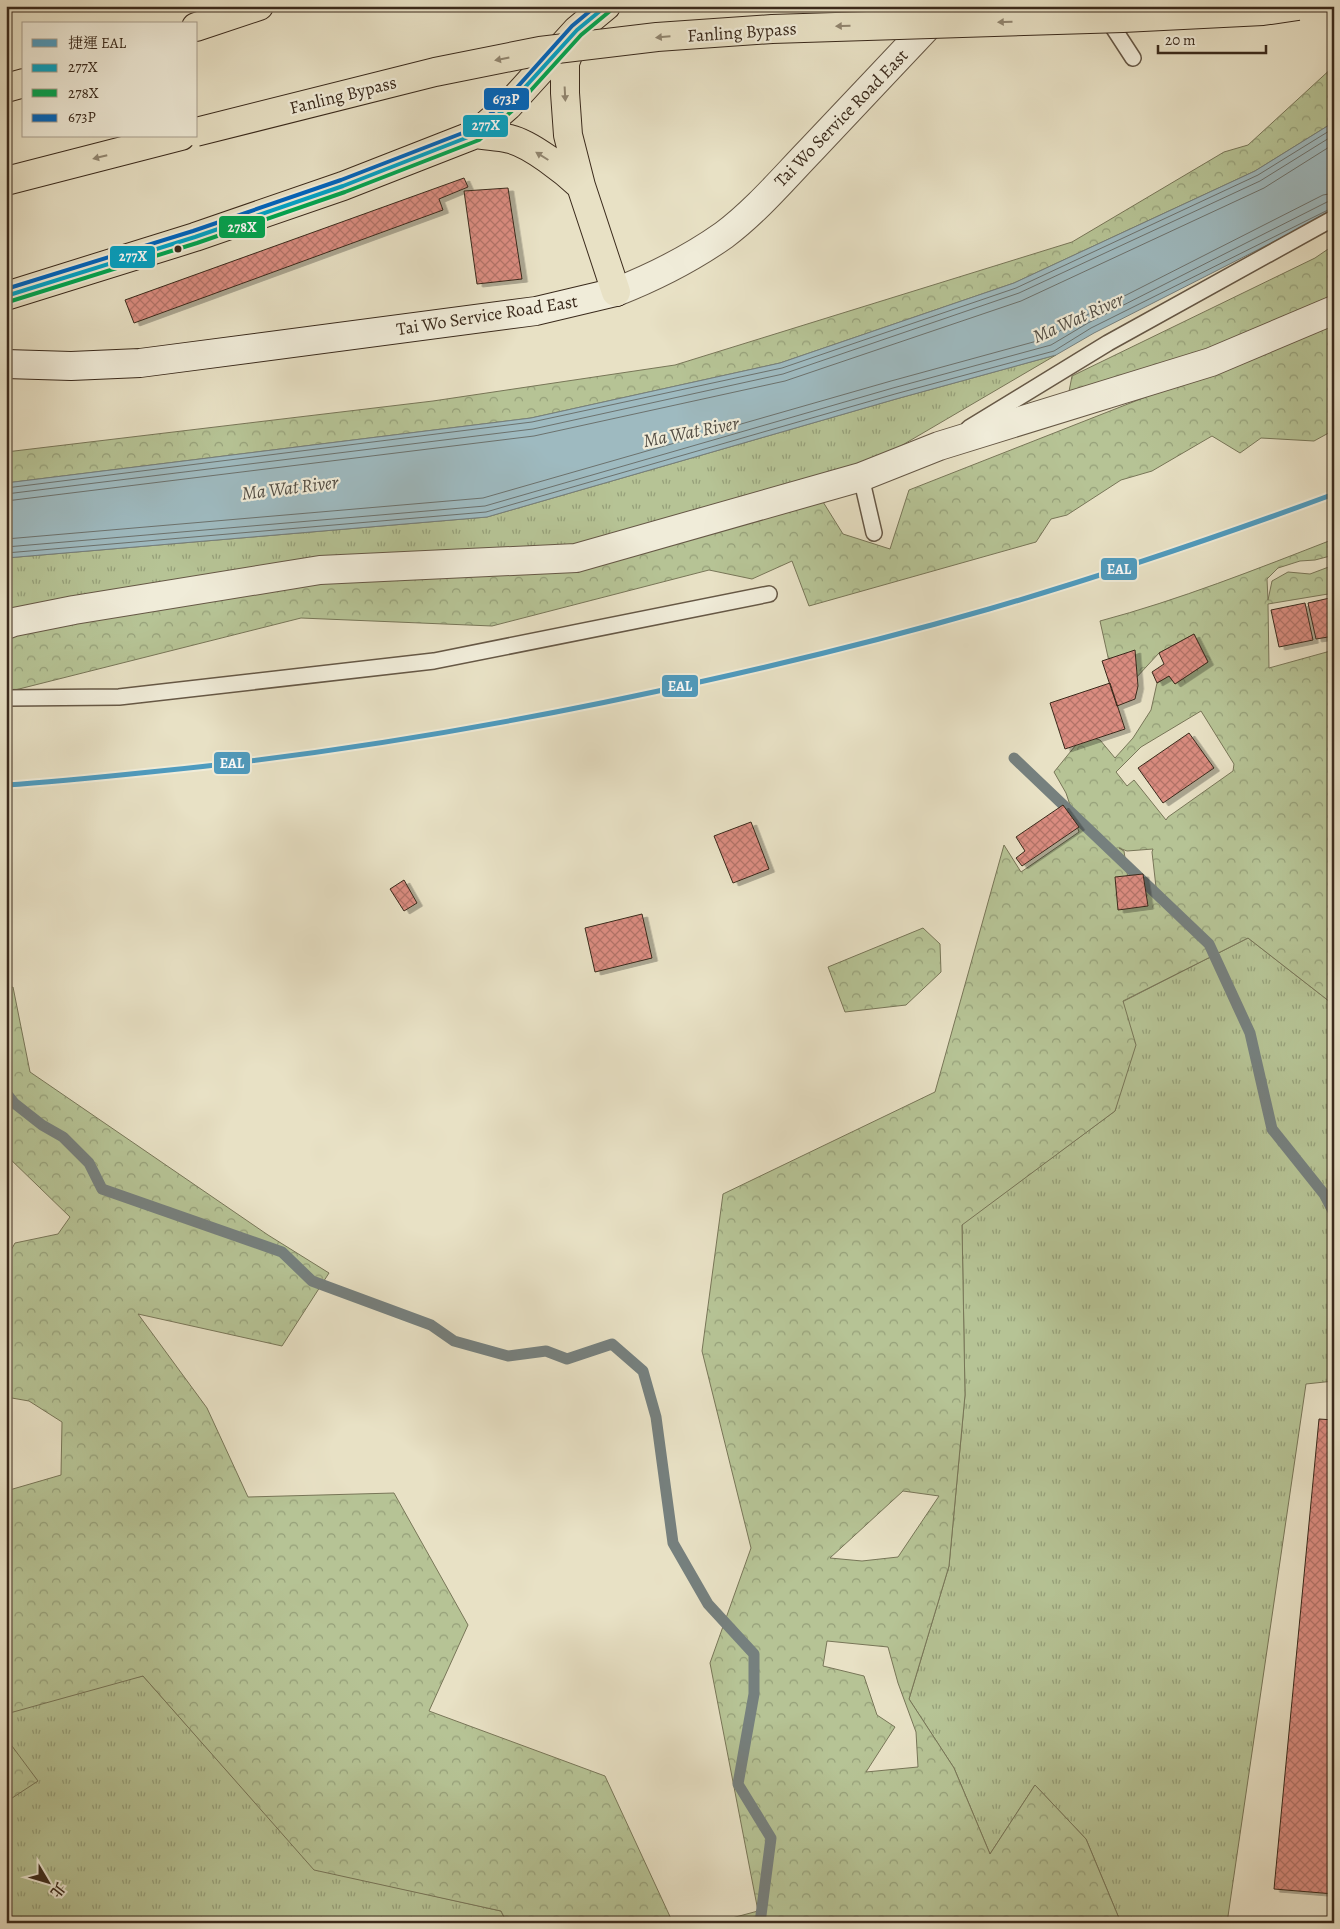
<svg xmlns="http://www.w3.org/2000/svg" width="1340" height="1929" font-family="Alegreya,'Noto Serif TC',serif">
<defs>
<pattern id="grass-tufts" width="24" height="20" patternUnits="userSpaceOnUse" patternTransform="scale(1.25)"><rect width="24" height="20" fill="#b6c395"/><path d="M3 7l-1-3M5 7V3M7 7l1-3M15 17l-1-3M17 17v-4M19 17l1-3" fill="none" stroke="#959f79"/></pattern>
<pattern id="forest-crowns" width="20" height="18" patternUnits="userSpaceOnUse" patternTransform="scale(1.25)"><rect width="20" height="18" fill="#b6c395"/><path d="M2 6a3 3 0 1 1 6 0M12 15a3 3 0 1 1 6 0" fill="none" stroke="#959f79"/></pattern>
<pattern id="building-cross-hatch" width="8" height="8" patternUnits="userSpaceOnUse" patternTransform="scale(1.25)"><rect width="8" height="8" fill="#da8c80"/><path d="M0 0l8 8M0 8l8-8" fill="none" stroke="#b27368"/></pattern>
<filter id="shadow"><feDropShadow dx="5.5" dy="3" stdDeviation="0" flood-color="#0004"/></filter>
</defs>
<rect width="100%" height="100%" fill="#e8e1c5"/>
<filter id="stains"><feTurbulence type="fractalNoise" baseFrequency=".004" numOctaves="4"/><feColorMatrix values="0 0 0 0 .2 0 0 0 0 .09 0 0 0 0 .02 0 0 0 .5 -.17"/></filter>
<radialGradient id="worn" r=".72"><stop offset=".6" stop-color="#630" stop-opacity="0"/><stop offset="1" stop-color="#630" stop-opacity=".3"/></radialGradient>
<path fill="url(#grass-tufts)" stroke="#787658" d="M1056 355 853 474 574 545 6 610V558L487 517 896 399Z
M1248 938 1334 1005V1381L1306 1384 1227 1923H1121L1086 1839 1035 1785 990 1854 954 1768 909 1699 949 1566 965 1395 962 1224 1115 1111 1122 1002Z
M143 1676 314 1869 501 1911 507 1923H6V1704Z"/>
<path fill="url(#forest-crowns)" stroke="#787658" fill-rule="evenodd" d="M1334 66V122L1255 171 1014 283 780 363 531 418 6 483V452L433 401 675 365 1072 242 1224 152 1248 145Z
M1334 245V309L1066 407 1072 376 1315 258Z
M1334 323V430L1314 441 1261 438 1240 453 1212 436 1152 471 1121 480 1067 515 1051 519 1036 542 809 606 792 561 752 579 709 570 492 626 301 618 15 690 6 689V618L574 545 815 489 843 534 890 549 909 490Z
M1334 539V555L1315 560 1300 561 1278 568 1267 579 1268 600 1272 581 1288 572 1310 574 1334 565V593L1268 604 1269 668 1334 650V1005L1248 938 1123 1001 1136 1045 1115 1111 962 1225 965 1395 949 1566 909 1699 954 1768 990 1854 1035 1785 1086 1839 1121 1923H713L758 1911 710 1663 751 1548 702 1351 723 1194 935 1092 1004 845 1021 872 1079 832 1066 793 1054 772 1084 735 1100 740 1115 758 1133 738 1151 710 1157 683 1169 676 1175 684 1208 662 1194 634 1159 653 1135 679 1110 666 1100 621C1179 600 1257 569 1334 539ZM1201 711 1234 764 1233 771 1168 817 1166 820 1134 780 1127 786 1116 772 1141 747ZM1119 848 1127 851 1153 849 1152 852 1156 887 1130 893 1124 851ZM903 1491 939 1496 898 1557 862 1561 830 1558ZM827 1641 888 1647 898 1683 916 1732 918 1767 866 1772 895 1727 877 1715 864 1676 823 1666Z
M923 928 940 944 941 972 906 1005 845 1012 828 967Z
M13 987 30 1072 268 1235 329 1273 282 1346 138 1314 207 1408 248 1497 394 1493 468 1625 429 1711 605 1776 673 1923H507L501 1911 314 1870 143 1676 6 1714V1491L61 1475 62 1422 29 1401 6 1397V1259L15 1243 58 1234 70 1217 6 1155V990Z
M6 1738 38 1781 6 1802Z"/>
<path fill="#9ebac0" stroke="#76807e" d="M1334 122V211L1094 333 1056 355 896 399 487 517 6 558V483L531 418 780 363 1014 283 1255 171Z"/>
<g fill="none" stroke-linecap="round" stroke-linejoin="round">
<path stroke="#6c726e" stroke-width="1" d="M6 488 532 422 782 368 1016 288 1258 175 1334 128
M6 494 533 429 783 374 1019 293 1260 181 1334 135
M6 501 534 436 785 381 1021 301 1264 188 1334 144
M6 539 483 498 891 381 1048 338 1085 316 1323 195 1334 193
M6 547 485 506 893 388 1051 345 1088 323 1327 202 1334 200
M6 553 486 512 895 394 1054 351 1091 328 1334 207"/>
<path stroke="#76807e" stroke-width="11" d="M1014 758 1209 944 1250 1033 1272 1129 1324 1194 1334 1213
M6 1093 14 1103 42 1125 63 1137 89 1163 102 1189 282 1252 312 1281 431 1325 454 1341 508 1356 546 1351 567 1359 612 1344 643 1371 656 1417 673 1543 708 1604 754 1654V1694L738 1784 771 1838 760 1923"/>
</g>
<path fill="url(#building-cross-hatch)" stroke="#3a2a1c" filter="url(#shadow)" d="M464 178 468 187 439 199 443 210 134 323 125 300Z
M508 188 522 279 477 284 464 191Z
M1334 597V636L1316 639 1308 603Z
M1305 603 1313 640 1279 647 1271 610Z
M1194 634 1208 662 1175 684 1169 676 1157 683 1152 672 1164 664 1159 653Z
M1135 650 1138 686 1135 699 1117 706 1102 661Z
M1110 683 1125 729 1065 749 1050 703Z
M1189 733 1214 768 1163 803 1138 768Z
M1063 805 1079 827 1022 866 1016 858 1025 851 1016 837Z
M751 822 769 869 733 883 714 836Z
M1143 874 1148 906 1118 910 1115 877Z
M404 880 417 903 404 911 390 889Z
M642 914 652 958 595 972 585 928Z
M1319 1419 1334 1420V1894L1274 1889Z"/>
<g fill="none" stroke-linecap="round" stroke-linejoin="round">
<defs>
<path id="lane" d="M1105 15 1133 58
M969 428 1108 343 1334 218
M861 477 874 533
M6 698 119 697 434 661 769 594"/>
<path id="street" d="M616 292C654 277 690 259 724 235 756 211 783 179 811 150 856 102 902 54 947 6
M6 625 14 622 74 610 320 570 576 558 861 477 939 446 1211 362 1334 310"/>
<path id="secondary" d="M6 364 71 366 140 363 536 311 616 292"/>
<path id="highway" d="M196 27 259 6
M574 39 565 63V93L568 135 581 186 616 292
M6 88 24 83
M476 134C487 136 499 136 510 139 531 144 565 171 581 186
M6 181 181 136
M6 296 195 237 343 186 476 134 508 106 577 30 606 6"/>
</defs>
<use href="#lane" stroke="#665846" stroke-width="18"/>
<use href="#street" stroke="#665846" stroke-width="30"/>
<use href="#secondary" stroke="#3a2a1c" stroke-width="30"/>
<use href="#highway" stroke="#3a2a1c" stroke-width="30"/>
<use href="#lane" stroke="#f0ecd9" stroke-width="15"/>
<use href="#street" stroke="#f0ecd9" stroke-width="28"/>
<use href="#secondary" stroke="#f0ecd9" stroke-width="28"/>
<use href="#highway" stroke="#e8e1c5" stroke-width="28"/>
<defs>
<path id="highway-bridge" d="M196 132 435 72 540 51 657 37 772 29 1123 18 1263 11 1298 6"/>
</defs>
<use href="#highway-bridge" stroke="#3a2a1c" stroke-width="30" stroke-linecap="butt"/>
<use href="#highway-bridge" stroke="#e8e1c5" stroke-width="28"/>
<defs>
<path id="bus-1" d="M6 296 195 237 343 186 476 134 508 106 577 30 606 6"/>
<path id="bus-2" d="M8 302 197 243 345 192 479 140 513 110 581 35 610 11"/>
<path id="bus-3" d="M6 289 193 231 341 180 473 129 504 102 572 26 596 6"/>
</defs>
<use href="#bus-1" stroke="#f0ecd9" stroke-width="8"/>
<use href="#bus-2" stroke="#f0ecd9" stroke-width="8"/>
<use href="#bus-3" stroke="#f0ecd9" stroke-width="8"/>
<use href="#bus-1" stroke="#03a3c5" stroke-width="4"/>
<use href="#bus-2" stroke="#00a651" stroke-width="4"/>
<use href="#bus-3" stroke="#0065bd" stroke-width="4"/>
<defs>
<path id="metro-1" d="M6 785C54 782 102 777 150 772 336 754 521 722 704 681 799 660 895 636 989 609 1106 575 1220 536 1334 494"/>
</defs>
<use href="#metro-1" stroke="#f0ecd9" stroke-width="9"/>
<use href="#metro-1" stroke="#4e9bbf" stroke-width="5"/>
</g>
<defs><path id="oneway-solid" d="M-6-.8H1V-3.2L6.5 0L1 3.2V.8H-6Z" transform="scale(1.25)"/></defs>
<g fill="#918670">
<use href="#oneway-solid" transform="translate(1005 22) rotate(178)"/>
<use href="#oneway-solid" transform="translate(843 26) rotate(178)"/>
<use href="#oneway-solid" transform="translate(663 37) rotate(175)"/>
<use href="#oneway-solid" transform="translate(502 59) rotate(169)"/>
<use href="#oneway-solid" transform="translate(565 94) rotate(87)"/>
<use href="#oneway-solid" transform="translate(542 156) rotate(-148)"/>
<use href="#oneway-solid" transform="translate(100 157) rotate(166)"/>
</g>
<circle fill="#3a2a1c" stroke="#f0ecd9" stroke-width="2" cx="178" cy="249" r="4.5"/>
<g text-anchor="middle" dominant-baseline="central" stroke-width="4.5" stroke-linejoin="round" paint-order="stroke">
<g font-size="18" fill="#3a2a1c" stroke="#f0ecd9">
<text transform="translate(742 32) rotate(-4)">Fanling Bypass</text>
<text transform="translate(343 95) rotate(-14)">Fanling Bypass</text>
<text transform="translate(841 118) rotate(-46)">Tai Wo Service Road East</text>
<text transform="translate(487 315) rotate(-9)">Tai Wo Service Road East</text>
</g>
<g font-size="19" font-style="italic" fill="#534e45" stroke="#f0ecd9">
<text transform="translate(1078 318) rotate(-24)">Ma Wat River</text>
<text transform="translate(691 432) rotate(-11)">Ma Wat River</text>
<text transform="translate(290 488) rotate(-7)">Ma Wat River</text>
</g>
</g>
<g stroke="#f0ecd9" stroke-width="2">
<rect x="483" y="87" width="47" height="24" rx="5" fill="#0065bd"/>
<rect x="462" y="114" width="47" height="24" rx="5" fill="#03a3c5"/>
<rect x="218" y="215" width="48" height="24" rx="5" fill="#00a651"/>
<rect x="109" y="245" width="47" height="24" rx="5" fill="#03a3c5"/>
<rect x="1100" y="557" width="38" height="24" rx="5" fill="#4e9bbf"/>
<rect x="661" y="674" width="38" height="24" rx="5" fill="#4e9bbf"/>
<rect x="213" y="751" width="38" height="24" rx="5" fill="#4e9bbf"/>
</g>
<g font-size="14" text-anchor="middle" font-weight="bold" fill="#fff">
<text x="506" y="104">673P</text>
<text x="486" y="130">277X</text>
<text x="242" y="232">278X</text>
<text x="133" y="261">277X</text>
<text x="1119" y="574">EAL</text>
<text x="680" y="691">EAL</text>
<text x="232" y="768">EAL</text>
</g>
<rect width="1340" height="1929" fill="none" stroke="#e8e1c5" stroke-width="25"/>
<rect x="8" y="8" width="1325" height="1914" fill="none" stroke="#3a2a1c" stroke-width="2.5"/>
<rect x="12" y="12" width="1315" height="1904" fill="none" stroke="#3a2a1c"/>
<rect x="22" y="22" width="175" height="115" fill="#f0ecd9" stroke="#a79e8d"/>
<rect x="32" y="39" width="25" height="8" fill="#4e9bbf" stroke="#a79e8d"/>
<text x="68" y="48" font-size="15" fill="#3a2a1c">捷運 EAL</text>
<rect x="32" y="64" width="25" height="8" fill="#03a3c5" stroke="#a79e8d"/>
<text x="68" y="72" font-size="15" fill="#3a2a1c">277X</text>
<rect x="32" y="89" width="25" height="8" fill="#00a651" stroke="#a79e8d"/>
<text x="68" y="98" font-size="15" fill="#3a2a1c">278X</text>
<rect x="32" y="114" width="25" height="8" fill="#0065bd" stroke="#a79e8d"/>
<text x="68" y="122" font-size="15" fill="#3a2a1c">673P</text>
<g transform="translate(48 1882) rotate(128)" stroke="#f0ecd9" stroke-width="4" paint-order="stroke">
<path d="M0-4L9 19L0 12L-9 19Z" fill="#3a2a1c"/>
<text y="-8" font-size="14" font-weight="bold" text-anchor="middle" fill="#3a2a1c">北</text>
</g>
<path d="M1158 45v8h108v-8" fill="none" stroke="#3a2a1c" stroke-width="2.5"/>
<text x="1165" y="45" font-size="15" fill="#3a2a1c" stroke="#f0ecd9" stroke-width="4" paint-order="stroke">20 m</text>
<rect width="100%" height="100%" filter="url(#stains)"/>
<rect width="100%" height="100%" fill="url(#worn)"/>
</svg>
